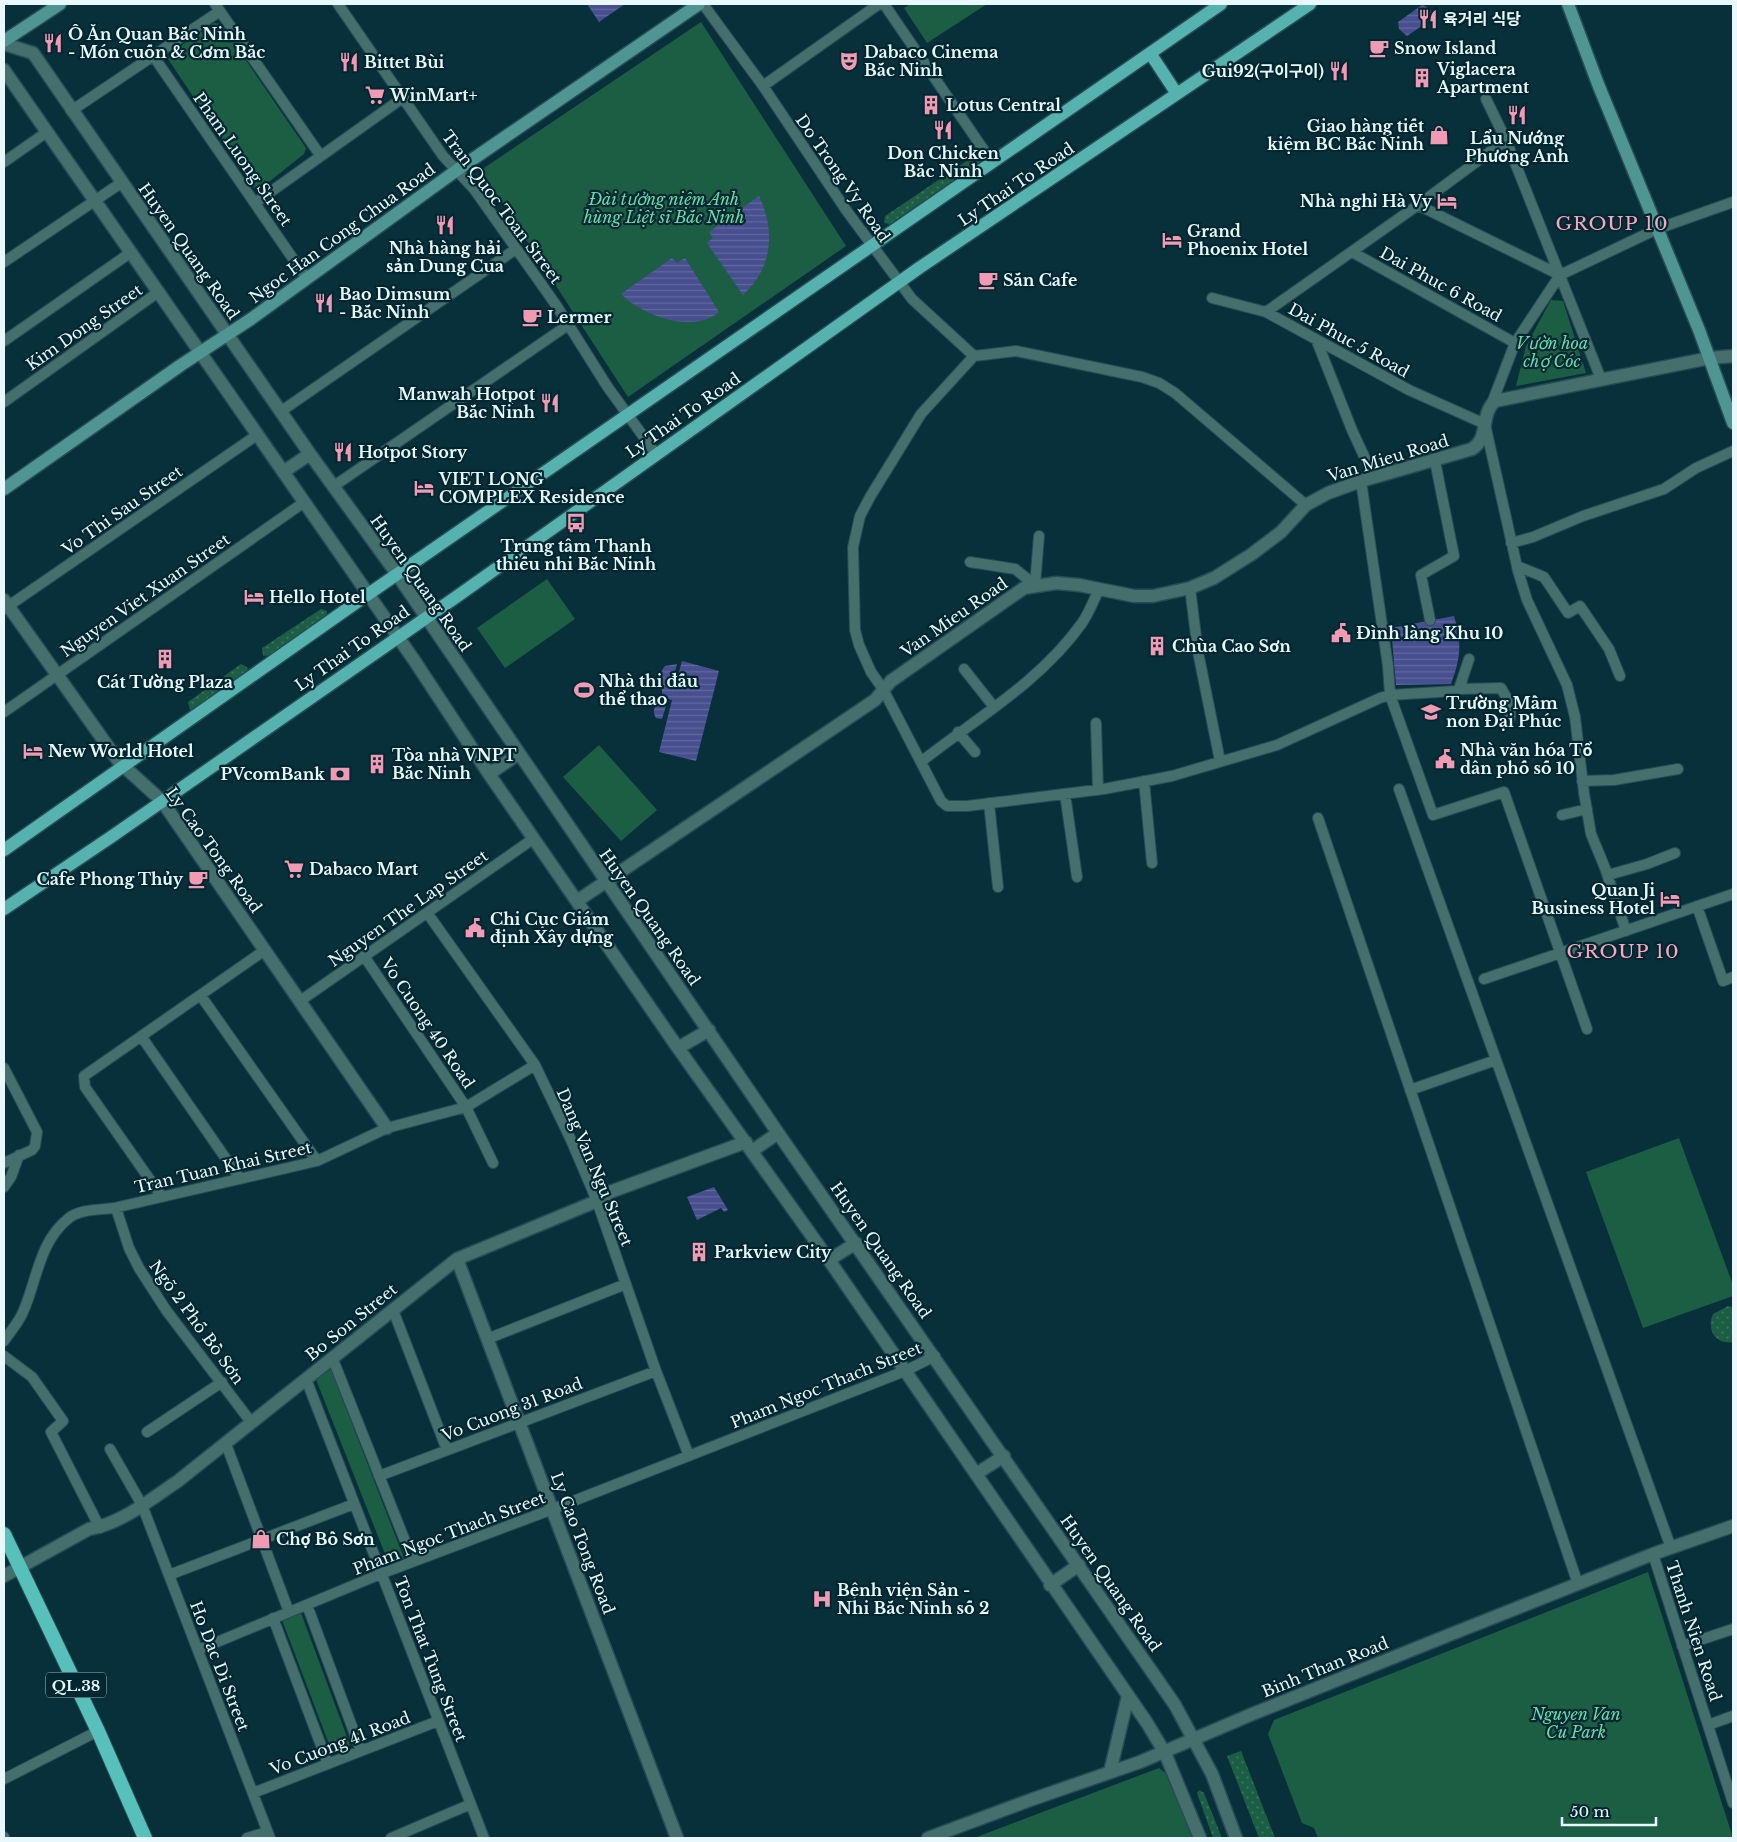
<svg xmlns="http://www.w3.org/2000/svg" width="1737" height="1842" font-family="'Libre Baskerville','Noto Sans KR',serif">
<defs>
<pattern id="grass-dots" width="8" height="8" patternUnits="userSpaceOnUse" patternTransform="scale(1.25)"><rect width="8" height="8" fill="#1c5e44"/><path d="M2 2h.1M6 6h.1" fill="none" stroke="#3d7660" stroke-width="1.8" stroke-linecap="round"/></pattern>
<pattern id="water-rules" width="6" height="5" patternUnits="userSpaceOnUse" patternTransform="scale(1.25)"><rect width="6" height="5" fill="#474f8f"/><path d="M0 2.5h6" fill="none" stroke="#6269a0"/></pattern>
</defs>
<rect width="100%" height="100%" fill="#08303b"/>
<path fill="url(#grass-dots)" d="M979 155 980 162 890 224 884 223 885 216 974 156Z
M321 609 327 611 326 617 272 655 263 656 262 648Z
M241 664 247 667 248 671 195 710H190L188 702Z
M1728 1306 1733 1307V1342C1716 1345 1706 1330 1713 1314Z
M1241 1751 1275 1838H1259L1227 1756Z
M1199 1790 1204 1793 1222 1838H1213L1197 1793Z"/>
<path fill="#1c5e44" d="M910 4H987L927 43 904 8Z
M701 22 846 246 628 397 481 170Z
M214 23 221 24 306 148 304 154 260 189H255L168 59 169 54Z
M1551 300 1563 301 1586 373 1516 386 1526 346Z
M547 579 575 619 505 668 477 628Z
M599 745 657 810 621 841 563 777Z
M1679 1138 1733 1285V1296L1643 1328 1586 1172Z
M330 1367 404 1558 389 1564 315 1377Z
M1648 1572 1733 1838H1318L1314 1828 1302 1823 1268 1734 1274 1720Z
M301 1613 350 1745 332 1752 282 1620Z
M1159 1768 1169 1776 1193 1838H974Z"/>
<path fill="url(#water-rules)" d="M587 4H625L599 22Z
M1422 5C1428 6 1434 13 1432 19L1407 36 1399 29 1398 22Z
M759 196C776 231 772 269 743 295L707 243 713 238 709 232Z
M672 258 677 263 685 258 719 312C693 334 643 316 621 294Z
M1454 616C1462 643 1461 657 1451 684L1396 685 1391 628Z
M682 661 719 671 696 761 659 752 672 700 668 699 662 719 656 718C650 709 658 703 662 695 663 683 656 676 665 666L677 664 672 682 676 683Z
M714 1187 728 1210 724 1212 721 1208 697 1220 687 1197Z"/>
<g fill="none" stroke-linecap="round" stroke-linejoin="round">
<defs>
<path id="minor" d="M215 4 320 155
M338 4 443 156 474 189 556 305 607 386 656 454
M703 4 763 86 846 210 912 299 974 356
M884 4 992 162
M154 57 307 279
M763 86 879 4
M1486 99 1506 140
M71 111 220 11
M4 162 47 132
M255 203 404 97
M1418 205 1560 275
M1352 252 1515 343
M4 262 121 183
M1212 298 1266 312
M1316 339 1352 430 1374 478
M4 341 130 253
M974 356 921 414 870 497 860 516 853 547 855 630 859 645 871 672 883 689 941 801 947 806H967L1104 789 1172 776 1277 745 1380 698 1390 695 1456 691 1459 689 1469 659
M974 356 1016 351 1142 377 1159 383 1175 393 1306 505
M1601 379 1506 140 1418 205 1266 312 1409 390 1485 424 1518 571 1527 600 1567 685 1575 717 1584 793 1591 834 1605 868 1626 931
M4 402 157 293
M1492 403 1515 343 1560 275 1657 229 1733 202
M280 412 516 249
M1361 481 1388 666 1390 695 1433 815 1504 792 1587 1029
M334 486 568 325
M1511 543 1533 537 1583 516 1664 489 1696 468 1733 451
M970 562 1015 569 1035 585
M1517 566 1544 577 1568 613 1580 606 1609 649 1620 676
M1035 585 1039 536
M1190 588 1198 652 1220 761
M4 609 257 435
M1430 620 1421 575 1454 556 1435 461
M964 669 994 707
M1459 689 1501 688 1510 704V718
M4 712 303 503
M1096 723 1098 790
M958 732 975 752
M922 761C977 718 1041 681 1082 623 1089 613 1094 600 1099 589
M1144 781 1152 863
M1582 781 1614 780 1678 769
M1399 789 1671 1548
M1065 794 1077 877
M989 803 998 887
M1562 815 1587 809
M1318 818 1578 1584
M1608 875 1647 864 1675 853
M1697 906 1723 981 1733 977
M428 914 535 1065 571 1140 597 1201 656 1371 689 1456
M364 956 466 1107 493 1163
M1484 979 1733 894
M201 996 317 1161
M300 1001 533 839
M141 1036 240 1179
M4 1068 37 1132 35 1146 32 1150 4 1163
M1410 1090 1496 1060
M4 1187 11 1177 19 1155
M162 1197 85 1087 84 1076 265 950
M116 1208 129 1248 139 1268 166 1310 251 1422
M393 1310 447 1450
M487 1339 626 1284
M4 1341C10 1332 19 1322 23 1312 37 1281 39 1241 69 1218 80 1209 100 1210 114 1208L317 1161 387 1128 466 1107 535 1065
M4 1356 32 1377 63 1421 51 1432 100 1528
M332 1357 413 1561
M306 1379 484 1838
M147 1432 222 1382
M226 1444 289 1612
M110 1449 142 1505 270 1838
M379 1476 656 1371
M1653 1554 1733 1803
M169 1575 354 1504
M307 1605 361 1751
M273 1618 328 1764
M1682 1646 1733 1629
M198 1650 383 1573 553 1509 905 1371 935 1356
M1708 1725 1733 1716
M4 1779 98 1731
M253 1793 438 1721
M4 1837V1838
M247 1838 267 1832
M391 1838 471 1804"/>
<path id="tertiary" d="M4 44 33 53 310 454 397 574 778 1133 1175 1705 1212 1774 1236 1838
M4 70 414 660 489 774 678 1048 829 1260 1147 1723 1165 1753 1200 1838
M283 472 310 454
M4 600 119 762 162 801 387 1128
M489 774 518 754
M577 901 875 700 891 681 1024 588 1056 583 1079 585 1134 596H1153L1190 588 1214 578 1252 554 1281 532 1306 505 1328 493 1361 481 1472 449C1490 438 1480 414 1495 401L1710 358 1733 356
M678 1048 709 1030
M752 1151 778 1133
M457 1259 677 1838
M829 1260 856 1243
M976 1474 1004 1456
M4 1576 89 1529C121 1524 151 1499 178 1481L457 1259 597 1201 610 1192 746 1142
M1050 1585 1079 1565
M1110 1772 1128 1696
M928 1838 1033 1799 1140 1762 1250 1715 1449 1635 1653 1554 1733 1526"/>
<path id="secondary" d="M1568 4 1598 84 1699 330 1733 423
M4 41 60 4
M4 489 181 365 251 319 457 170 699 4"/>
<path id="primary" d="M1150 53 1177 94
M4 850 367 595 1221 4
M4 909 111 837 459 595 919 268 1310 4"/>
<path id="trunk" d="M4 1534 98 1731 145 1838"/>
</defs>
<use href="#minor" stroke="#274c56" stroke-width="12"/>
<use href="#tertiary" stroke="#274c56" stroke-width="15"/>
<use href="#secondary" stroke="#274c56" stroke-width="15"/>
<use href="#primary" stroke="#274c56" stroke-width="15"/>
<use href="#trunk" stroke="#274c56" stroke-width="16"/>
<use href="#minor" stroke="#456f6d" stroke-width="10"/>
<use href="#tertiary" stroke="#456f6d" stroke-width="12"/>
<use href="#secondary" stroke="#4f9592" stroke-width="12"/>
<use href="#primary" stroke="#55b2ae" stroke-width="12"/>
<use href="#trunk" stroke="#57c0bb" stroke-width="14"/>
</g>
<defs>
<symbol id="restaurant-bare" viewBox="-9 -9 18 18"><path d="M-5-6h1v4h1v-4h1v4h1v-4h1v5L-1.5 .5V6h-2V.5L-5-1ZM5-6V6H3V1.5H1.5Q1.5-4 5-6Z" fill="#f19ab3" stroke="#002630" stroke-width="2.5" paint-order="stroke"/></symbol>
<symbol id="cafe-bare" viewBox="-9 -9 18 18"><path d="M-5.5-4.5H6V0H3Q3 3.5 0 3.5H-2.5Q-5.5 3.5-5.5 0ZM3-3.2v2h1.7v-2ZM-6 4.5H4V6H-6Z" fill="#f19ab3" stroke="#002630" stroke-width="2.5" paint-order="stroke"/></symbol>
<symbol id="theatre-bare" viewBox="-9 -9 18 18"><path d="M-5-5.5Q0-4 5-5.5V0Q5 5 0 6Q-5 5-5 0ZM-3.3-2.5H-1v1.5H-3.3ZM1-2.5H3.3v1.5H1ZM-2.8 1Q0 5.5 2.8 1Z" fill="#f19ab3" stroke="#002630" stroke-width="2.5" paint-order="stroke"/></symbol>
<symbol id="building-bare" viewBox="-9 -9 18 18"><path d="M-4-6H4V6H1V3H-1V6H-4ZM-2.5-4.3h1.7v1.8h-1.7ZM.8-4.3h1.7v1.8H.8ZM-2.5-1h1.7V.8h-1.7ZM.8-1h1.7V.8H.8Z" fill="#f19ab3" stroke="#002630" stroke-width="2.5" paint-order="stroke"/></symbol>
<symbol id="supermarket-bare" viewBox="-9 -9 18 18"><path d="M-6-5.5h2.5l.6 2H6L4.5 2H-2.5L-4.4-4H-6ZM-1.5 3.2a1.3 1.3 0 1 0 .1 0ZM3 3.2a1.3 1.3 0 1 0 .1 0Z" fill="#f19ab3" stroke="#002630" stroke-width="2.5" paint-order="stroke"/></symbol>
<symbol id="shop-bare" viewBox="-9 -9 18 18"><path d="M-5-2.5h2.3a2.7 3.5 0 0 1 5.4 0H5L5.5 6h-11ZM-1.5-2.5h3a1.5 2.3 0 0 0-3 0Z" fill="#f19ab3" stroke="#002630" stroke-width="2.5" paint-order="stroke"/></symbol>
<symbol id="hotel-bare" viewBox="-9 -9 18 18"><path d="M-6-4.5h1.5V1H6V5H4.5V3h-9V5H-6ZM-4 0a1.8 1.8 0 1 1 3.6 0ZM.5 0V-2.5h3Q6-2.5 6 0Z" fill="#f19ab3" stroke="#002630" stroke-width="2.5" paint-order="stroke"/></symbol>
<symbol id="bus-bare" viewBox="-9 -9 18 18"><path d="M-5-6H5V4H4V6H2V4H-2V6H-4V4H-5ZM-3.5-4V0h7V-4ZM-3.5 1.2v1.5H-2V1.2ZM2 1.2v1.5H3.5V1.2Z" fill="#f19ab3" stroke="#002630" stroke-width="2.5" paint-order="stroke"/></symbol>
<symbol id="civic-bare" viewBox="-9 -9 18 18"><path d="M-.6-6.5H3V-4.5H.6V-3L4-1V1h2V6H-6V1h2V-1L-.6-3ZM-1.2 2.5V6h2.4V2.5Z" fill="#f19ab3" stroke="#002630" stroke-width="2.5" paint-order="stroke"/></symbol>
<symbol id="stadium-bare" viewBox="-9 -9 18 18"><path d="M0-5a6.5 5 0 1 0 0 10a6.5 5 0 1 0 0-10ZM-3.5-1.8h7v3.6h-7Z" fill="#f19ab3" stroke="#002630" stroke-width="2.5" paint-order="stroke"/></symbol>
<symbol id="school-bare" viewBox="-9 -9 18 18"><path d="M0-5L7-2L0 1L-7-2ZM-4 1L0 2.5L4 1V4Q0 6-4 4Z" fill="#f19ab3" stroke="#002630" stroke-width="2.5" paint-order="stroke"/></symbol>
<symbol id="bank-bare" viewBox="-9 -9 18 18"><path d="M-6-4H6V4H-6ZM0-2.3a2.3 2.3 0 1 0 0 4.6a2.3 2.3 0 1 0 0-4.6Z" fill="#f19ab3" stroke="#002630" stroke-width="2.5" paint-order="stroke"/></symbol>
<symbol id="hospital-bare" viewBox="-9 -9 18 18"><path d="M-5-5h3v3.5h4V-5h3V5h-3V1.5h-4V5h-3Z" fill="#f19ab3" stroke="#002630" stroke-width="2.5" paint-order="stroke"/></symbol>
</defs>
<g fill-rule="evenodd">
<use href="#restaurant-bare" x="1414" y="5" width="28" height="28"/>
<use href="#restaurant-bare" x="39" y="29" width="28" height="28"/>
<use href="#cafe-bare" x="1365" y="34" width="28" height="28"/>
<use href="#theatre-bare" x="835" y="47" width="28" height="28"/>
<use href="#restaurant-bare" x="335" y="48" width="28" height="28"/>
<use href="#restaurant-bare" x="1325" y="57" width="28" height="28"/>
<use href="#building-bare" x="1408" y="64" width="28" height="28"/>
<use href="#supermarket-bare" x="361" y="81" width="28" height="28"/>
<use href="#building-bare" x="917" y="91" width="28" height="28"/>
<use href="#restaurant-bare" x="1503" y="101" width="28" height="28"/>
<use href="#restaurant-bare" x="929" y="116" width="28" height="28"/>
<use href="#shop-bare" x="1425" y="121" width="28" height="28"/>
<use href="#hotel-bare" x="1433" y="187" width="28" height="28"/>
<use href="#restaurant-bare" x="431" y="211" width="28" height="28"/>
<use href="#hotel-bare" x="1158" y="226" width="28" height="28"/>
<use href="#cafe-bare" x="974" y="266" width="28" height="28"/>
<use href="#restaurant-bare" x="310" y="289" width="28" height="28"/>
<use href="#cafe-bare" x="518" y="303" width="28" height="28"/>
<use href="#restaurant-bare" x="536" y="389" width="28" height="28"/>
<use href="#restaurant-bare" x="329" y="438" width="28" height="28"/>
<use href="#hotel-bare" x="410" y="474" width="28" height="28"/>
<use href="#bus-bare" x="562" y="509" width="28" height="28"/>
<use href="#hotel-bare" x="240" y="583" width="28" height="28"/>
<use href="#civic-bare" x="1327" y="619" width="28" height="28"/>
<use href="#building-bare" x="1143" y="632" width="28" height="28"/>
<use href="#building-bare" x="151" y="645" width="28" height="28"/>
<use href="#stadium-bare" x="570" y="676" width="28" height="28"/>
<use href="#school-bare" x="1417" y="698" width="28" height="28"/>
<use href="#hotel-bare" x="19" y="737" width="28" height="28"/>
<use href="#civic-bare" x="1431" y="745" width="28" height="28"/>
<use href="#building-bare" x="363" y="750" width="28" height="28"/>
<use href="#bank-bare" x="326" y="760" width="28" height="28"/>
<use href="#supermarket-bare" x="280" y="855" width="28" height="28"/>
<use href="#cafe-bare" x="184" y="865" width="28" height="28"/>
<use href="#hotel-bare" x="1656" y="885" width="28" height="28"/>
<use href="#civic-bare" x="461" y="914" width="28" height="28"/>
<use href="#building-bare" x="685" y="1238" width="28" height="28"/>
<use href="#shop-bare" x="247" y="1525" width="28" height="28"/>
<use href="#hospital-bare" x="808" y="1585" width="28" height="28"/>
</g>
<g text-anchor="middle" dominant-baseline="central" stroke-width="4.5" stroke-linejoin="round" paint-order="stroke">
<rect fill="#002630" stroke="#a2b9c0" stroke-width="1" x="46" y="1672.5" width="60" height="25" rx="4"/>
<g font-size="15" font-weight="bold" fill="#e8f8fd">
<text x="76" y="1685">QL.38</text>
</g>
<g font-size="16" font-weight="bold" fill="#e8f8fd" stroke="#002630" text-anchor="start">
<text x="1443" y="19">육거리 식당</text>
<text x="68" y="34">Ô Ăn Quan Bắc Ninh<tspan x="68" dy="18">- Món cuốn &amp; Cơm Bắc</tspan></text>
<text x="1394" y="48">Snow Island</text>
<text x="864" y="52">Dabaco Cinema<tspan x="864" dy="18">Bắc Ninh</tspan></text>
<text x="364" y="62">Bittet Bùi</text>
<text x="1437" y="69">Viglacera<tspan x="1437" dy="18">Apartment</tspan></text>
<text x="1324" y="71" text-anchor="end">Gui92(구이구이)</text>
<text x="390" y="95">WinMart+</text>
<text x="946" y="105">Lotus Central</text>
<text x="1424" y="126" text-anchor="end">Giao hàng tiết<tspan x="1424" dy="18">kiệm BC Bắc Ninh</tspan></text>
<text x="1517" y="138" text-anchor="middle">Lẩu Nướng<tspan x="1517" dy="18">Phương Anh</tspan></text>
<text x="943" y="153" text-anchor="middle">Don Chicken<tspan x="943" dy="18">Bắc Ninh</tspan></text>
<text x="1432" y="201" text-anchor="end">Nhà nghỉ Hà Vy</text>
<text x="1187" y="231">Grand<tspan x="1187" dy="18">Phoenix Hotel</tspan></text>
<text x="445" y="248" text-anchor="middle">Nhà hàng hải<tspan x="445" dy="18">sản Dung Cua</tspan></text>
<text x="1003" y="280">Sắn Cafe</text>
<text x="339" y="294">Bao Dimsum<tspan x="339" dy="18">- Bắc Ninh</tspan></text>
<text x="547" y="317">Lermer</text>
<text x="535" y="394" text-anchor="end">Manwah Hotpot<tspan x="535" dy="18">Bắc Ninh</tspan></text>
<text x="358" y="452">Hotpot Story</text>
<text x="439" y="479">VIET LONG<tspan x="439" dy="18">COMPLEX Residence</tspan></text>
<text x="576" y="546" text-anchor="middle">Trung tâm Thanh<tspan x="576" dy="18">thiếu nhi Bắc Ninh</tspan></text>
<text x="269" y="597">Hello Hotel</text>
<text x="1356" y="633">Đình làng Khu 10</text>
<text x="1172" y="646">Chùa Cao Sơn</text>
<text x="599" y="681">Nhà thi đấu<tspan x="599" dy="18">thể thao</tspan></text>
<text x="165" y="682" text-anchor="middle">Cát Tường Plaza</text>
<text x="1446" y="703">Trường Mầm<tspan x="1446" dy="18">non Đại Phúc</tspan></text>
<text x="1460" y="750">Nhà văn hóa Tổ<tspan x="1460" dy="18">dân phố số 10</tspan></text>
<text x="48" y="751">New World Hotel</text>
<text x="392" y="755">Tòa nhà VNPT<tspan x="392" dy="18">Bắc Ninh</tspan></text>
<text x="325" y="774" text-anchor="end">PVcomBank</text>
<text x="309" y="869">Dabaco Mart</text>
<text x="183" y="879" text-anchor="end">Cafe Phong Thủy</text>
<text x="1655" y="890" text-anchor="end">Quan Ji<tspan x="1655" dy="18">Business Hotel</tspan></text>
<text x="490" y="919">Chi Cục Giám<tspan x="490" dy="18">định Xây dựng</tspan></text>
<text x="714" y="1252">Parkview City</text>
<text x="276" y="1539">Chợ Bồ Sơn</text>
<text x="837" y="1590">Bệnh viện Sản -<tspan x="837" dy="18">Nhi Bắc Ninh số 2</tspan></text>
</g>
<g font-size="16" fill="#e8f8fd" stroke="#002630">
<text transform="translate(243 159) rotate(55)">Pham Luong Street</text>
<text transform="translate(843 178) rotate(55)">Do Trong Vy Road</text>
<text transform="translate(1016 184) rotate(-34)">Ly Thai To Road</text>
<text transform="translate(502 207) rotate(53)">Tran Quoc Toan Street</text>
<text transform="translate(342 233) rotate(-36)">Ngoc Han Cong Chua Road</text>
<text transform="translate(189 251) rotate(55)">Huyen Quang Road</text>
<text transform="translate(1441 284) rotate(29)">Dai Phuc 6 Road</text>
<text transform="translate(84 327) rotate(-35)">Kim Dong Street</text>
<text transform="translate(1349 340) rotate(29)">Dai Phuc 5 Road</text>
<text transform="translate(683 415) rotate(-35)">Ly Thai To Road</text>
<text transform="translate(1388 458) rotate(-17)">Van Mieu Road</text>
<text transform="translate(122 510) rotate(-35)">Vo Thi Sau Street</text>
<text transform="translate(421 583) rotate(55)">Huyen Quang Road</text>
<text transform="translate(145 595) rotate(-35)">Nguyen Viet Xuan Street</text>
<text transform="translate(954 617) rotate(-35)">Van Mieu Road</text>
<text transform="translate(352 648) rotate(-35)">Ly Thai To Road</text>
<text transform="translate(214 850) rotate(54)">Ly Cao Tong Road</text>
<text transform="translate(408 908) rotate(-35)">Nguyen The Lap Street</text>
<text transform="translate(650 917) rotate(55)">Huyen Quang Road</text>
<text transform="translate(428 1023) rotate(56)">Vo Cuong 40 Road</text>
<text transform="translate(223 1167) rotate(-13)">Tran Tuan Khai Street</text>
<text transform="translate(595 1167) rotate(67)">Dang Van Ngu Street</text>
<text transform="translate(881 1250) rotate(55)">Huyen Quang Road</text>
<text transform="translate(197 1322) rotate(54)">Ngõ 2 Phố Bồ Sơn</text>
<text transform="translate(351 1322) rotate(-39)">Bo Son Street</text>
<text transform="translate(826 1385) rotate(-22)">Pham Ngoc Thach Street</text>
<text transform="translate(512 1409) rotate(-21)">Vo Cuong 31 Road</text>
<text transform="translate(449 1533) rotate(-21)">Pham Ngoc Thach Street</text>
<text transform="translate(583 1543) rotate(69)">Ly Cao Tong Road</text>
<text transform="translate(1111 1583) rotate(55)">Huyen Quang Road</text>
<text transform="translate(1694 1631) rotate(72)">Thanh Nien Road</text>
<text transform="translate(431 1659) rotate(69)">Ton That Tung Street</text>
<text transform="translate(220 1666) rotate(69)">Ho Dac Di Street</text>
<text transform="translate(1325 1667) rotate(-22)">Binh Than Road</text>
<text transform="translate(340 1743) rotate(-21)">Vo Cuong 41 Road</text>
</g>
<g font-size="16" font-style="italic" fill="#63dfab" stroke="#002630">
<text x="664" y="199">Đài tưởng niệm Anh<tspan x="664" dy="18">hùng Liệt sĩ Bắc Ninh</tspan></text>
<text x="1552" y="343">Vườn hoa<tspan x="1552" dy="18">chợ Cóc</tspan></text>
<text x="1576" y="1714">Nguyen Van<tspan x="1576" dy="18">Cu Park</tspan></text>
</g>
<g font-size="19" letter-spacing="1" fill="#f8a7be" stroke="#002630">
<text x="1612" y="223">GROUP 10</text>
<text x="1623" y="951">GROUP 10</text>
</g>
</g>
<rect width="1737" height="1842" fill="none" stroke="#e8f8fd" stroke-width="10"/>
<path d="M1562 1817v8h94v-8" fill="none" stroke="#e8f8fd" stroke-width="2.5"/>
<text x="1570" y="1817" font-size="15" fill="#e8f8fd" stroke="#002630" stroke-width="4" paint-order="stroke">50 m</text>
</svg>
